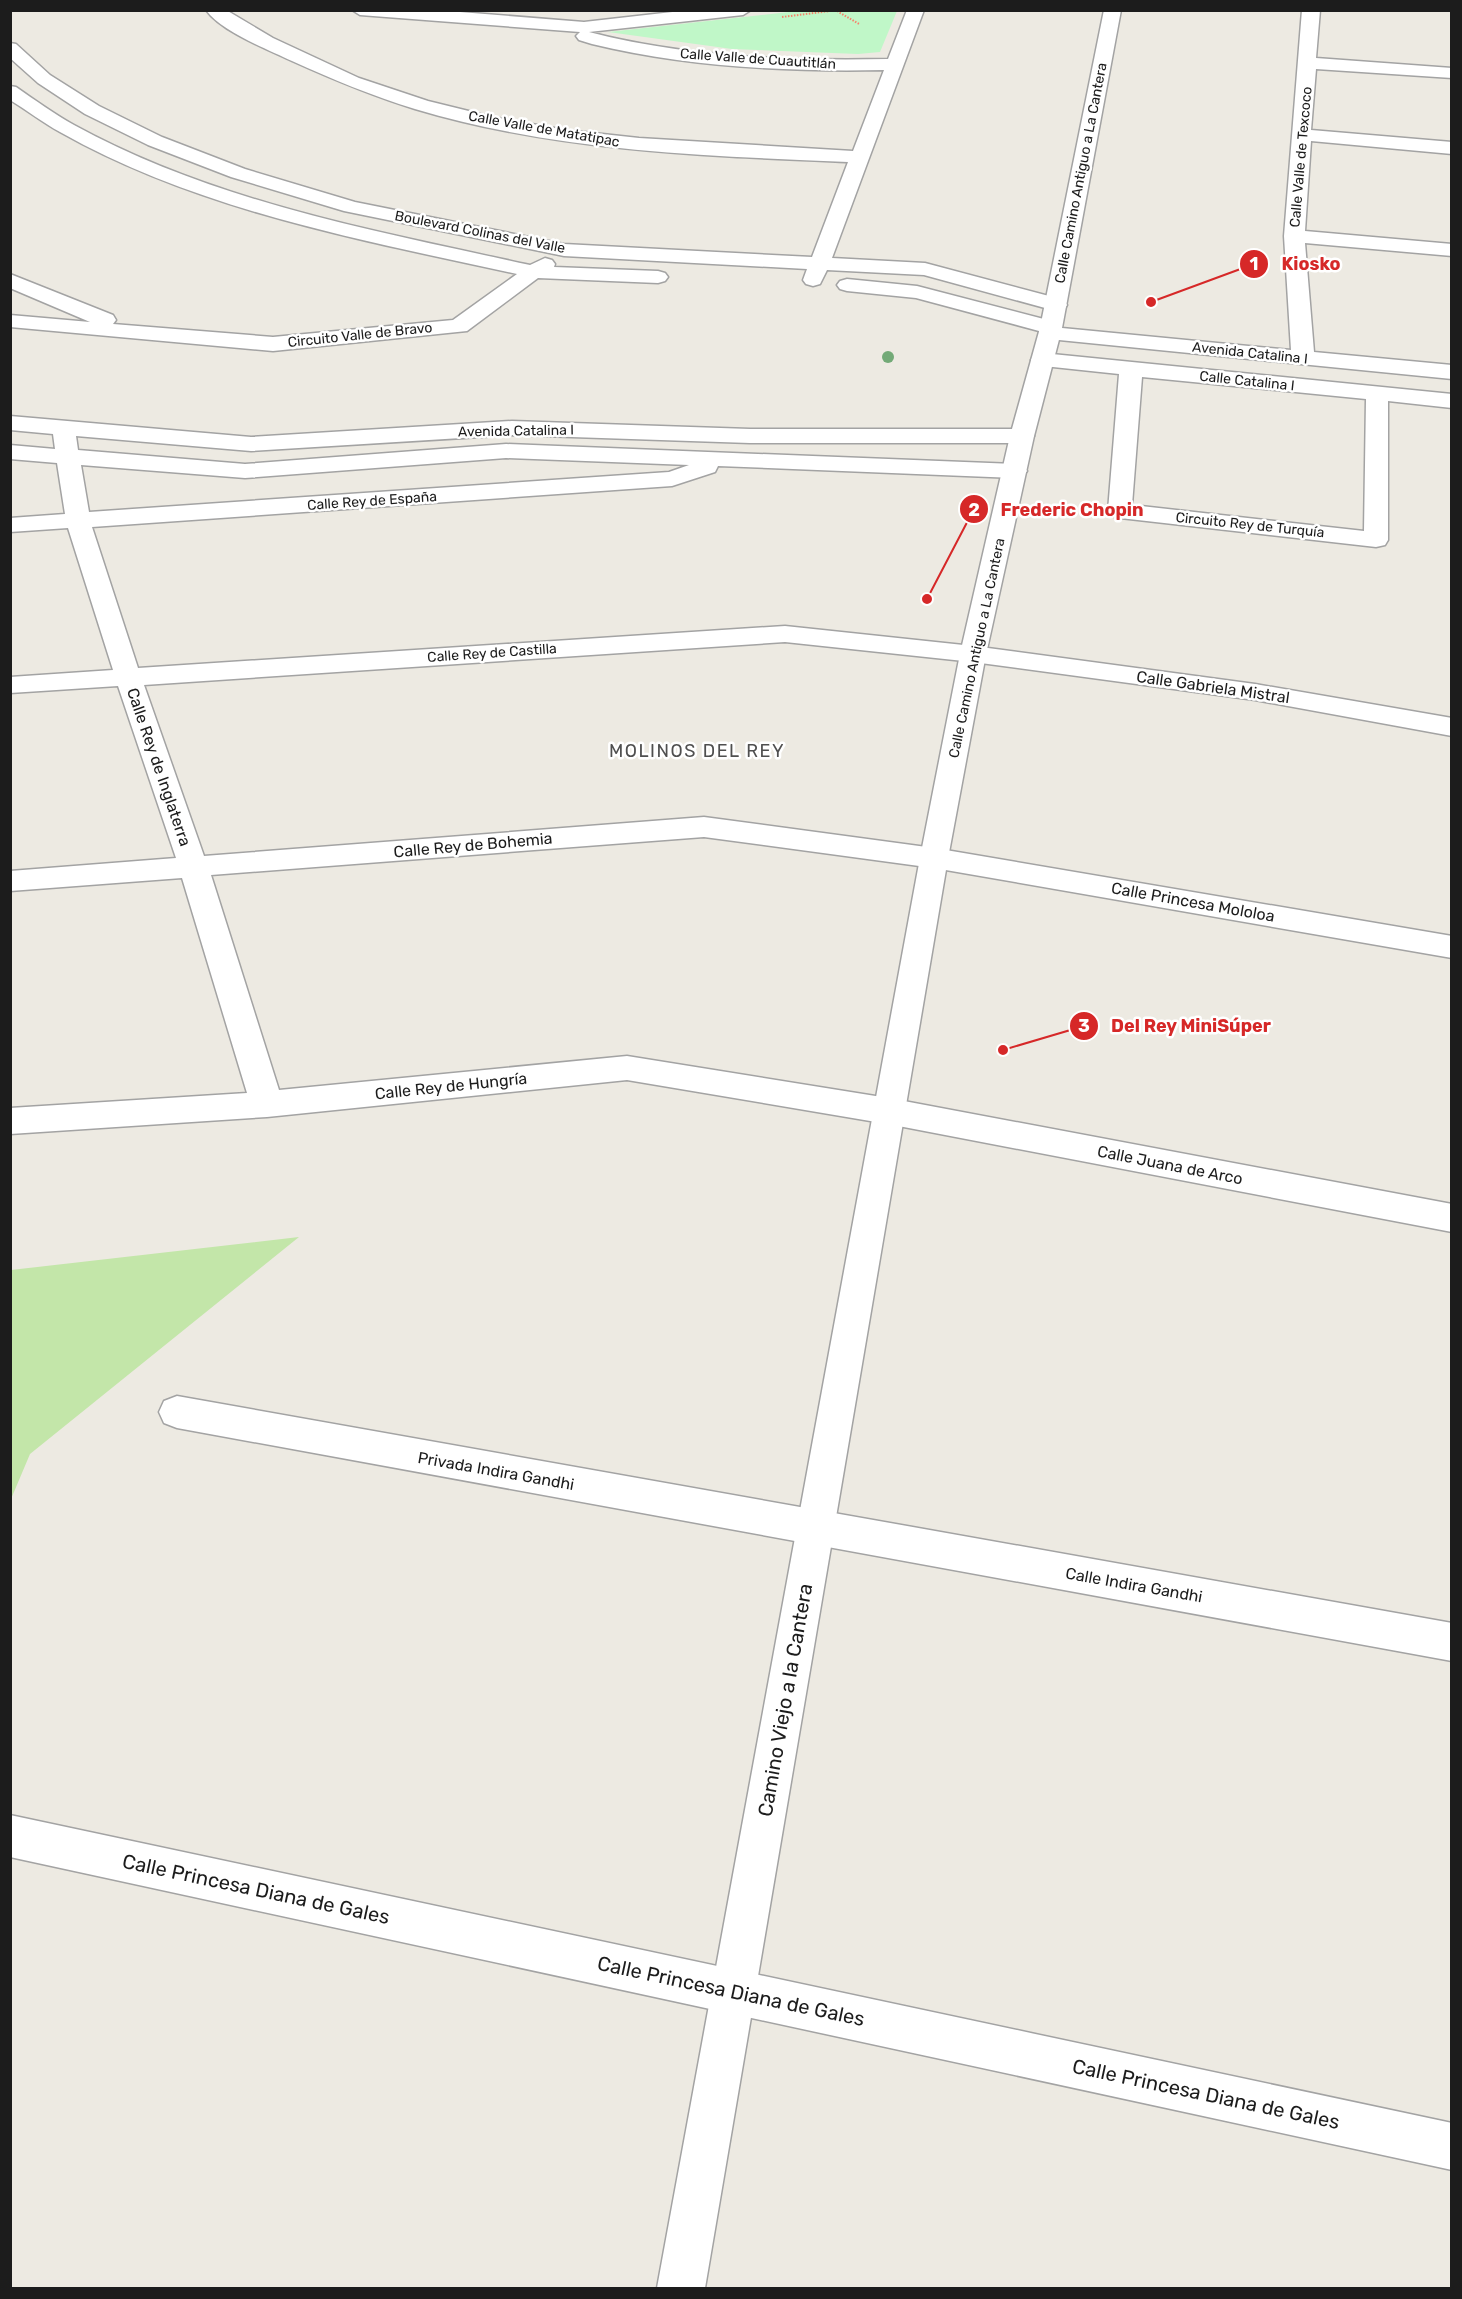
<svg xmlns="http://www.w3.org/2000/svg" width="1462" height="2299" font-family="Rubik,sans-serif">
<rect width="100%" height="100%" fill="#edeae2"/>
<path fill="#c3e6a9" d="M299 1237 30 1454 11 1499V1270Z"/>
<path fill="#c0f7c8" d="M798 11H897L880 52 858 54 732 49 608 32Z"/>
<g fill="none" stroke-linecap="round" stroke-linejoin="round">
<defs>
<path id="minor" d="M206 10H226L273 38 359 78 428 101 493 117 566 130 639 138 853 151 884 70C788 72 686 67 592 44L579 40 576 36 580 32 360 15 352 10H435L584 22 690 10H751L743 15 589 32C685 57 790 61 888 59L907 10H924L832 258 925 263 1064 300 1067 305 1064 310 1056 311 924 275 827 270 820 284 813 286 806 284 803 280 807 269 564 256 344 211 231 177 148 145 85 114 38 83 10 58V43L16 44 50 75 99 106 162 137 245 169 355 202 564 244 812 257 848 162C703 156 555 151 415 109 372 96 332 79 292 61 267 49 222 32 206 10Z
M1302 10H1320L1316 58 1452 68V78L1316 69 1311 130 1452 142V154L1311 141 1305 231 1452 244V256L1305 243 1314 352 1452 365V379L1049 339 1041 338 1039 331 916 298 847 291 840 289 837 285 840 281 847 279 917 286 1059 323 1062 328 1291 350 1284 236Z
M10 86 16 87C35 100 54 114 74 125 214 202 375 231 530 265L545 258 552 260 555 264 554 267 658 271 665 273 668 277 665 281 658 283 538 278 467 331 273 351 10 327V315L90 322 10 288V274L113 315 116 320 113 324 273 337 453 320 517 274C362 240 200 211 60 132 43 123 27 110 10 100Z
M1042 353 1452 394V408L1388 401V540L1385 545 1376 547 1120 518 1111 516 1108 511 1119 374 1034 365 1031 360 1034 355ZM1142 377 1366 399 1364 531 1132 505Z
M10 416 251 437 512 421 750 429H1022L1030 431 1034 436 1030 441 1022 443H750L512 435 251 451 76 436 78 450 245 464 506 444 1015 464 1023 466 1027 471 1023 476 1015 478 718 466 715 472 672 486 92 527 138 668 785 626 973 646 1255 684 1452 718V736L1255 700 973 662 785 642 144 685 204 856 704 817 934 848 1452 936V958L934 868 704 837 211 875 279 1090 627 1056 888 1098 1452 1204V1232L888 1124 627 1080 267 1117 10 1134V1108L247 1093 182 878 10 891V871L176 858 118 686 10 693V677L113 670 68 528 10 532V518L65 514 57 463 10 459V445L55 449 53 434 10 430ZM506 458 689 465 669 472 89 512 81 465 245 478Z
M177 1396 1452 1623V1661L177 1428 164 1423 159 1412 164 1401Z
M10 1815 1452 2123V2170L10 1857Z"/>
<path id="tertiary" d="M1104 10H1121L1062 328 1034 436 986 654 948 858 705 2288H657L920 858 960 654 1010 436 1040 328Z"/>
</defs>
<use href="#minor" stroke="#a3a3a3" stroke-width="3"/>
<use href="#tertiary" stroke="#a3a3a3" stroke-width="3"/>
<path stroke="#f4856c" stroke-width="2" stroke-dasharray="1.5 1.5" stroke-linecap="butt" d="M837 11 859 24
M782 17 838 10"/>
<use href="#minor" fill="#fff" fill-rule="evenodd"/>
<use href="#tertiary" fill="#fff" fill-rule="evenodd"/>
</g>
<circle fill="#73aa77" cx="888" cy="357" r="6"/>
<g text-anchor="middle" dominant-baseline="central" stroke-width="5" stroke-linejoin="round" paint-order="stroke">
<g font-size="14" fill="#1c1c1c" stroke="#fff">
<text transform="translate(758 59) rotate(4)">Calle Valle de Cuautitlán</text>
<text transform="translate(544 129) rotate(10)">Calle Valle de Matatipac</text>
<text transform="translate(1301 157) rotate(-85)">Calle Valle de Texcoco</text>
<text transform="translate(1081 173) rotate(-79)">Calle Camino Antiguo a La Cantera</text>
<text transform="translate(480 232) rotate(11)">Boulevard Colinas del Valle</text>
<text transform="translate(360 335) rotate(-6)">Circuito Valle de Bravo</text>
<text transform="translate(1250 353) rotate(6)">Avenida Catalina I</text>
<text transform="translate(1247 381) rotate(6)">Calle Catalina I</text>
<text transform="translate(516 431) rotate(-1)">Avenida Catalina I</text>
<text transform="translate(372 501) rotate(-4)">Calle Rey de España</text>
<text transform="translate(1250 525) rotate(6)">Circuito Rey de Turquía</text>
<text transform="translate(977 648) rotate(-78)">Calle Camino Antiguo a La Cantera</text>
<text transform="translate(492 653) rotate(-4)">Calle Rey de Castilla</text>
</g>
<g font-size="16" fill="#1c1c1c" stroke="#fff">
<text transform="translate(1213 687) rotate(8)">Calle Gabriela Mistral</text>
<text transform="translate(159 767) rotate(71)">Calle Rey de Inglaterra</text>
<text transform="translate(473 845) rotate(-5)">Calle Rey de Bohemia</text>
<text transform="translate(1193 902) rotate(10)">Calle Princesa Mololoa</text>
<text transform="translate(451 1086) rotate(-6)">Calle Rey de Hungría</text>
<text transform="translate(1170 1165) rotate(11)">Calle Juana de Arco</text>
<text transform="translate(496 1471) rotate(10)">Privada Indira Gandhi</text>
<text transform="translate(1134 1585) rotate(10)">Calle Indira Gandhi</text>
</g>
<g font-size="18" letter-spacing="1.5" fill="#4f4f4f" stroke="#fff">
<text x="697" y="751">MOLINOS DEL REY</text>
</g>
<g font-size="20" fill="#1c1c1c" stroke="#fff">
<text transform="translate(785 1700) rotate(-80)">Camino Viejo a la Cantera</text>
<text transform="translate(256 1889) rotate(12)">Calle Princesa Diana de Gales</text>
<text transform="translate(731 1991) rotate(12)">Calle Princesa Diana de Gales</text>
<text transform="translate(1206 2094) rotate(12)">Calle Princesa Diana de Gales</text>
</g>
</g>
<path fill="none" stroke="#d62828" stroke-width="2" d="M1151 302L1254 264M927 599L974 509M1003 1050L1084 1026"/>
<g fill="#d62828" stroke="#fff" stroke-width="2">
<circle cx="1151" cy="302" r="6"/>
<circle cx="927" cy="599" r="6"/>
<circle cx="1003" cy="1050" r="6"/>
<circle cx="1254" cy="264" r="15"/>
<circle cx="974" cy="509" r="15"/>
<circle cx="1084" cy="1026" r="15"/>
</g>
<g font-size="18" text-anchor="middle" font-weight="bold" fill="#fff">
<text x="1254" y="270">1</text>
<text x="974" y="516">2</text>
<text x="1084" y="1032">3</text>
</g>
<g font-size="18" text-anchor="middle" font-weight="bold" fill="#d62828" stroke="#fff" stroke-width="5" stroke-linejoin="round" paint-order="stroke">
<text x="1311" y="270">Kiosko</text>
<text x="1072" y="516">Frederic Chopin</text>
<text x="1191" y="1032">Del Rey MiniSúper</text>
</g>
<rect width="1462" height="2299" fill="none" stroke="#1c1c1c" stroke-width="24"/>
</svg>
